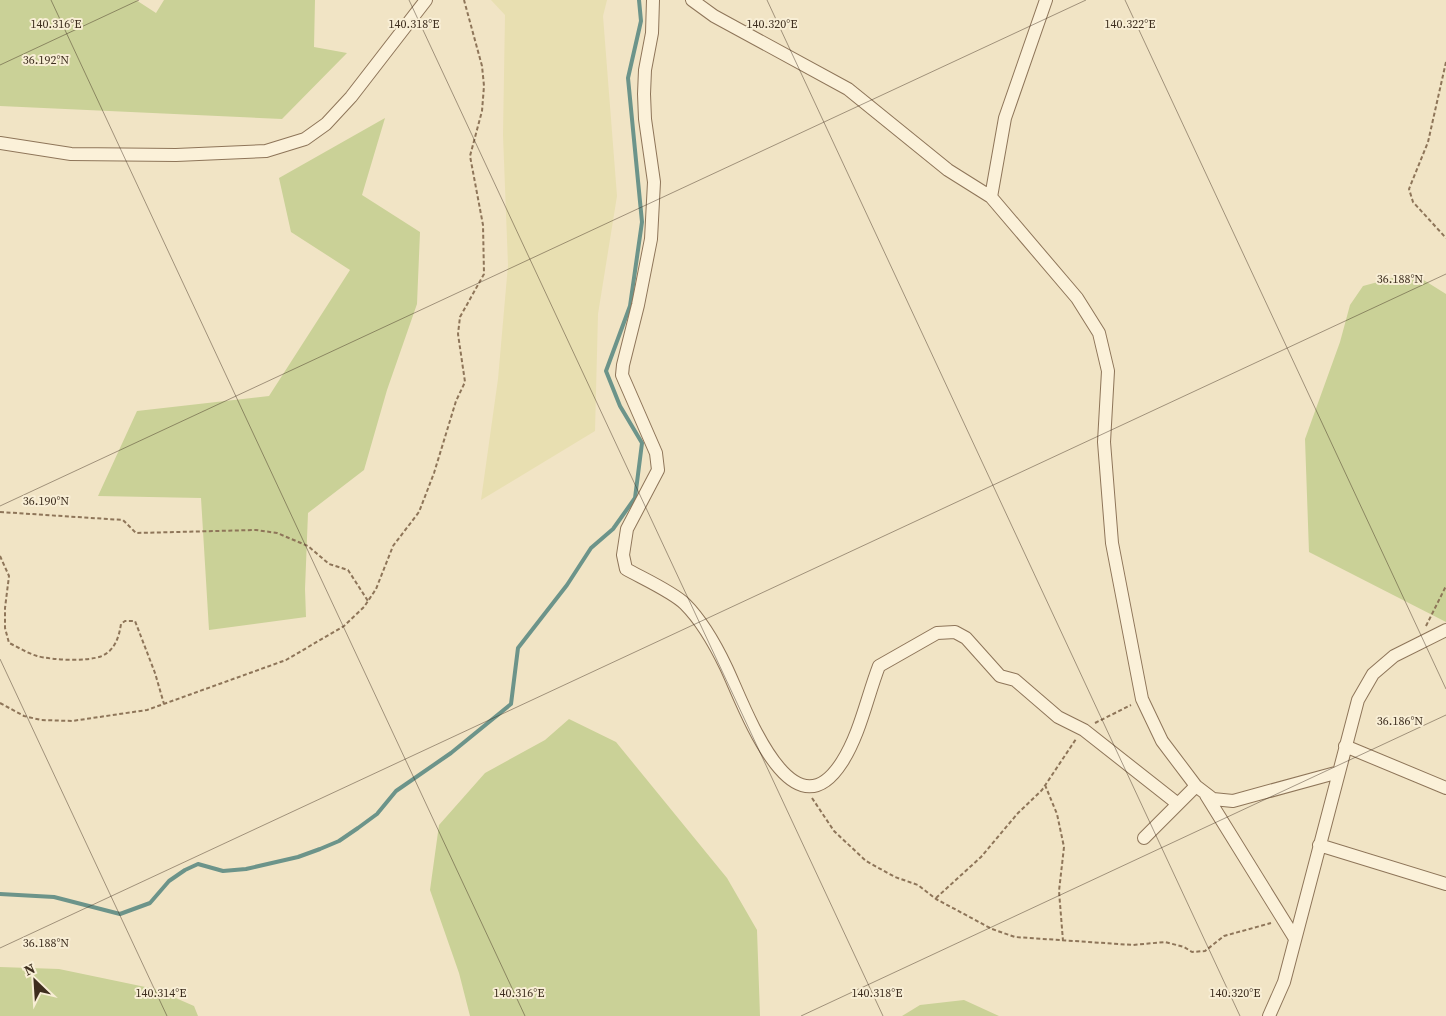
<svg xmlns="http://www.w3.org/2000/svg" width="1446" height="1016" font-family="'Source Serif 4',serif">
<rect width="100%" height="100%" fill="#f1e4c5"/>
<path fill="#e8dfb1" d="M491 0H607L603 16 617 196 598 314 595 431 481 500 498 379 508 265 503 135 505 15Z"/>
<path fill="#cad197" d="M0 0H136L156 13 164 0H315L314 47 347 53 282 119 0 106Z
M385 118 362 195 420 232 417 304 387 390 364 470 308 513 305 589 306 617 209 630 201 498 98 496 137 411 269 396 350 270 291 232 279 178Z
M1400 276 1422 279 1446 294V622L1309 552 1305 439 1340 342 1350 305 1363 286Z
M569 719 616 742 727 878 757 930 760 1016H470L459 973 430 890 439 825 485 773 545 740Z
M0 967 59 969 155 989 194 1006 198 1016H0Z
M964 1000 999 1016H902L920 1005Z"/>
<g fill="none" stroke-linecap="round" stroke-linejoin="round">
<path stroke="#6c948a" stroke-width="4" d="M0 894 54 897 120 914 150 903 169 881 185 870 198 864 223 871 246 869 298 857 320 849 339 841 358 828 377 814 396 791 451 753 511 704 518 648 567 585 591 548 613 529 635 498 642 443 620 406 606 371 630 306 642 222 628 78 641 21 639 0"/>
<defs>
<path id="minor" d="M653 0 652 33 645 70 644 94 645 119 654 182 651 239 638 305 623 365 622 375 656 453 658 470 627 529 623 555 626 569C642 578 673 592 685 604 702 621 716 646 726 667 743 702 791 842 842 762 860 734 867 697 879 666L937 633 955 632 966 638 1000 676 1015 680 1058 717 1084 730 1178 804
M692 0 714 16 848 89 948 170 991 197 1077 298 1099 333 1108 371 1104 442 1112 543 1142 699 1162 741 1196 786 1213 799 1233 801 1339 772
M0 143 71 154 176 155 266 151 305 139 326 124 351 97 426 0
M991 197 1005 118 1046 0
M1345 746 1446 788
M1206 795 1294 937
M1144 838 1196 786
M1319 845 1446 884
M1269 1016 1284 982 1358 700 1373 674 1394 656 1446 630"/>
</defs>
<use href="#minor" stroke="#8e7559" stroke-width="14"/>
<path stroke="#8e7559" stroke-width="2" stroke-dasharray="4 2.5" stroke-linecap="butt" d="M1446 62 1428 142 1409 189 1413 202 1446 238
M0 512 123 520 136 533 256 530 277 533 308 546 329 564 348 570 368 601
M0 556 9 576 5 608V628L9 643C18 647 27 653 37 656 52 660 87 662 102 656 115 650 119 637 121 624L125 621H135L155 673 164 704
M1426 626 1446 586
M0 703 24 716 41 720 72 721 147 710 286 660 344 626 364 607 376 589 393 546 419 512 434 473 456 401 465 382 458 334 460 317 484 274 483 225 470 156 482 111 484 86 482 66 464 0
M1095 723 1131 705
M1045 785 1057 814 1064 847 1059 891 1063 941
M812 798 834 831 866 861 895 877 918 885 936 899 992 929 1015 937 1133 945 1165 942 1184 947 1192 952 1205 951 1224 936 1271 923
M936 898 981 857 1018 813 1042 790 1076 739"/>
<use href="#minor" stroke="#fbf1d9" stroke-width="12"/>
</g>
<path fill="none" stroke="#3d2d1e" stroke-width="1" stroke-opacity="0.45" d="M51 0 525 1016M409 0 883 1016M767 0 1240 1016M1125 0 1446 689M0 65 139 0M0 506 1086 0M0 659 167 1016M0 948 1446 274M801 1016 1446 715"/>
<g font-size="12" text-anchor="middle" fill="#3d2d1e" stroke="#f8eed5" stroke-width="4" stroke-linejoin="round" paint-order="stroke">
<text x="56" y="28">140.316°E</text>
<text x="414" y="28">140.318°E</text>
<text x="772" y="28">140.320°E</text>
<text x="1130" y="28">140.322°E</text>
<text x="46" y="64">36.192°N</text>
<text x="1400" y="283">36.188°N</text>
<text x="46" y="505">36.190°N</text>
<text x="1400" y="725">36.186°N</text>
<text x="46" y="947">36.188°N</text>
<text x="161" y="997">140.314°E</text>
<text x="519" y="997">140.316°E</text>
<text x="877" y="997">140.318°E</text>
<text x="1235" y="997">140.320°E</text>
</g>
<g transform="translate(35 981) rotate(335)" stroke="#f8eed5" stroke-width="4" paint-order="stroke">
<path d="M0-4L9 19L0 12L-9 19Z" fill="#3d2d1e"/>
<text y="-8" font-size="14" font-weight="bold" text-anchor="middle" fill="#3d2d1e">N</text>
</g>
</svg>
